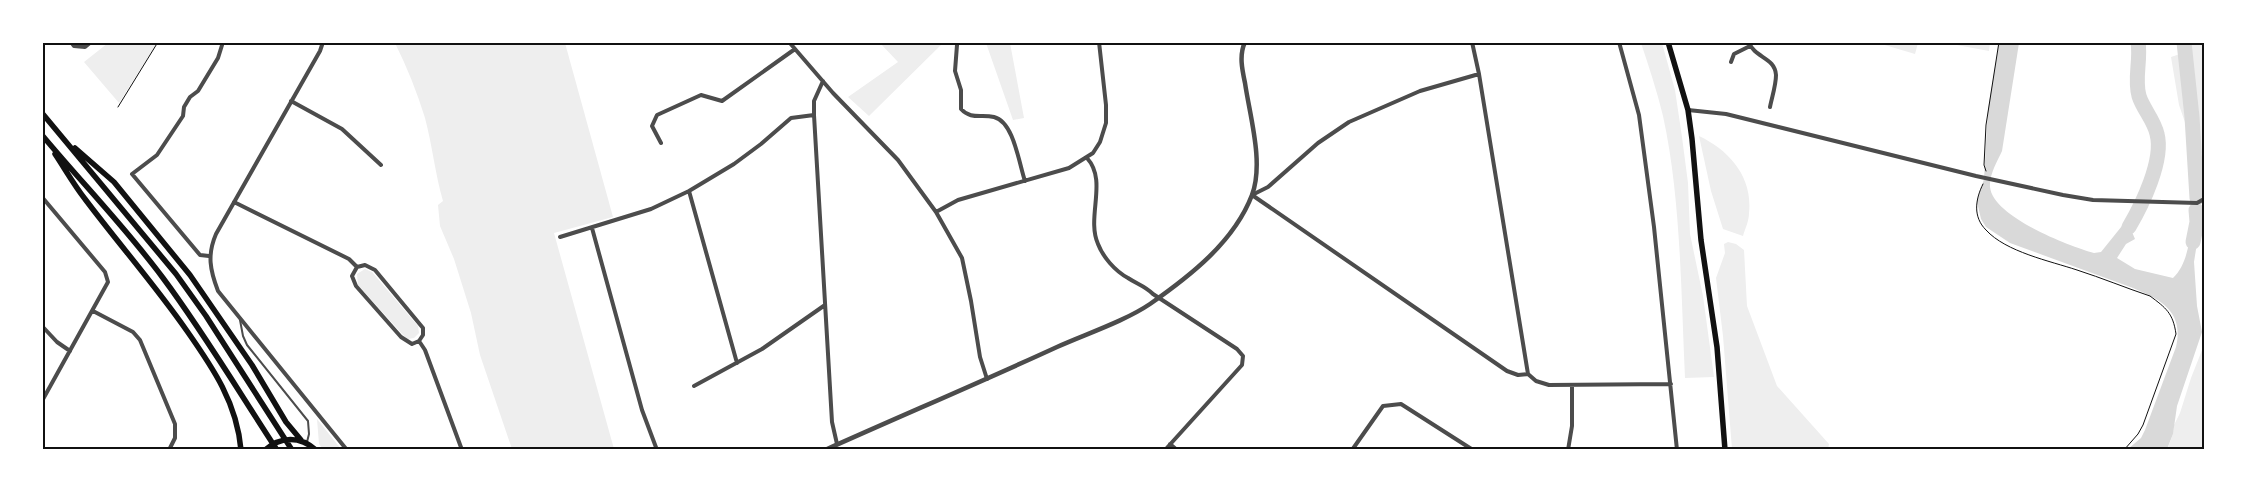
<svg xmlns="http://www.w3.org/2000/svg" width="2247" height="492" font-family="'Space Grotesk',sans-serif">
<rect width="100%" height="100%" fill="#fff"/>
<path fill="#eee" d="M108 43H157L119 103 84 62Z
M395 43H565L613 217 554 233 614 449H512L480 355 471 313 454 259 440 226 438 205 443 201C435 173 432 144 425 118 417 92 407 67 395 43Z
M880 43H943L869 116 848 97 898 62Z
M986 43H1010L1024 118 1013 120Z
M1641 43H1662L1675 90 1682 137 1688 183 1690 234 1703 296 1714 377 1685 378C1681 293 1681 198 1663 116 1657 91 1649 67 1641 43Z
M1878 43 1918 42V43L1915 54Z
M1946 43H1990L1989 51Z
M2175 43H2204V153H2200L2199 135 2187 128 2179 105 2171 57 2183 53Z
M1699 136C1729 150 1753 177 1749 213 1749 221 1745 229 1743 236L1723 229 1711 191Z
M1728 242 1736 244 1744 250 1747 306 1777 386 1829 444 1828 449H1732L1723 336 1716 278 1725 253 1724 244Z
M365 269 372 272 418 326 419 333 414 338 408 339 404 336 358 285 357 274Z
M2204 345V449L2167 450 2173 434 2174 425 2180 413 2191 378Z
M317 419 341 449H323L319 444Z"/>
<path fill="#d9d9d9" d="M1999 43H2019L2002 151C1997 162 1989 175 1990 187 1993 217 2069 246 2094 253L2101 252 2134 211 2143 213 2132 232 2135 239 2126 244 2117 258 2135 269 2173 278C2187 265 2189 242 2193 223L2200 224 2194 262 2197 306 2202 332 2177 406 2173 434 2167 449H2128L2141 438 2145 430 2176 347C2184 312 2162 300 2133 288L2010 243 1986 227 1981 219 1977 202 1984 179 1988 109Z"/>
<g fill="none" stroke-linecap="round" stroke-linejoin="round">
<path stroke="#d9d9d9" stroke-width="15" d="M2184 42 2192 117 2197 198
M2129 227C2142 205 2164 160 2157 134 2154 120 2143 109 2139 96 2134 78 2141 60 2138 42
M2193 242 2197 222 2196 210"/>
<path stroke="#111" stroke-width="1" d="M118 107 158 42
M1986 171 1984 165 1986 125 1999 42
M1983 184C1975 200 1973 217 1986 230 2006 252 2050 261 2077 270 2102 278 2126 288 2150 296 2166 308 2173 313 2176 334L2143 425 2138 434 2124 450"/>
<path stroke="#4c4c4c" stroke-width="2" d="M240 320 243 336 247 345 308 421 309 434 307 442"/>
<path stroke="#4c4c4c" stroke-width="4" d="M71 42 74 46 85 47 91 42
M323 42 320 51 216 234C207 255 210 270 218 291L347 450
M789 42 833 93 898 160 936 212 962 258 971 301 980 357 987 379
M1472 42 1479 74 1528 374
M1619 42 1639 115 1654 227 1677 450
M1749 42C1754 58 1775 57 1776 75 1776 85 1772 97 1770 107
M957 45 955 71 961 90V109C971 120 981 114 994 117 1014 122 1019 164 1025 181
M1731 62 1734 54 1750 46
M1479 74 1420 91 1349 122 1318 143 1268 187 1252 195 1507 371 1518 375 1528 374
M823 81 814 101V115L832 422 837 444
M291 101 342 129 381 165
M1688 110 1726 114 1976 176 2063 195 2093 200 2197 203 2204 199
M661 143 652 126 657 115 701 95 722 101 795 49
M1087 158C1108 181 1086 217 1098 244 1103 257 1115 271 1128 278 1137 284 1145 286 1153 294L1237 349 1243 356 1242 365 1165 450
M689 191 737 363
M42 197 105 272 108 282 42 401
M234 202 349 259 357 267 365 265 375 270 423 328V335L419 341 425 350 462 450
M936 212 958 200 1069 168 1093 153 1100 142 1106 123V105L1099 42
M592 228 642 410 657 450
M560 237 651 209 689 191 734 164 761 144 791 118 814 115
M209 256 200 255 132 174 157 155 183 116 184 107 190 97 198 91 218 58 223 42
M357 267 352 276 356 286 401 337 412 344 419 341
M93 311 133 332 140 340 175 424V438L169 450
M42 326 57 342 70 351
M1528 374 1536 381 1549 385 1671 384
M694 386 762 349 825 305
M1170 444 1177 450
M1352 450 1383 406 1401 404 1473 450
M1568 450 1572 426V385"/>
<path stroke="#4c4c4c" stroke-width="4.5" d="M825 450C903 415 981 382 1057 347 1086 334 1125 321 1150 304 1190 276 1234 242 1252 195 1264 163 1250 117 1245 83 1242 69 1239 55 1245 42"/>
<path stroke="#111" stroke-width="5.5" d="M1668 42 1688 110 1692 139 1701 240 1717 347 1725 450"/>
<path stroke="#111" stroke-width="5.5" d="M42 113 176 274 206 316 292 450
M42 135C82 183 126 228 163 278 204 333 239 392 277 450
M75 148 114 182 190 275 252 365 286 422 301 440
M55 154C65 169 74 185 85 199 118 243 155 285 187 331 213 368 237 403 241 450
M265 450C281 436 300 436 316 450"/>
</g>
<rect width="2247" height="492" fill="none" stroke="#ffffff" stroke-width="88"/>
<rect x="44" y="44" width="2159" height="404" fill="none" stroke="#111" stroke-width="2"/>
</svg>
